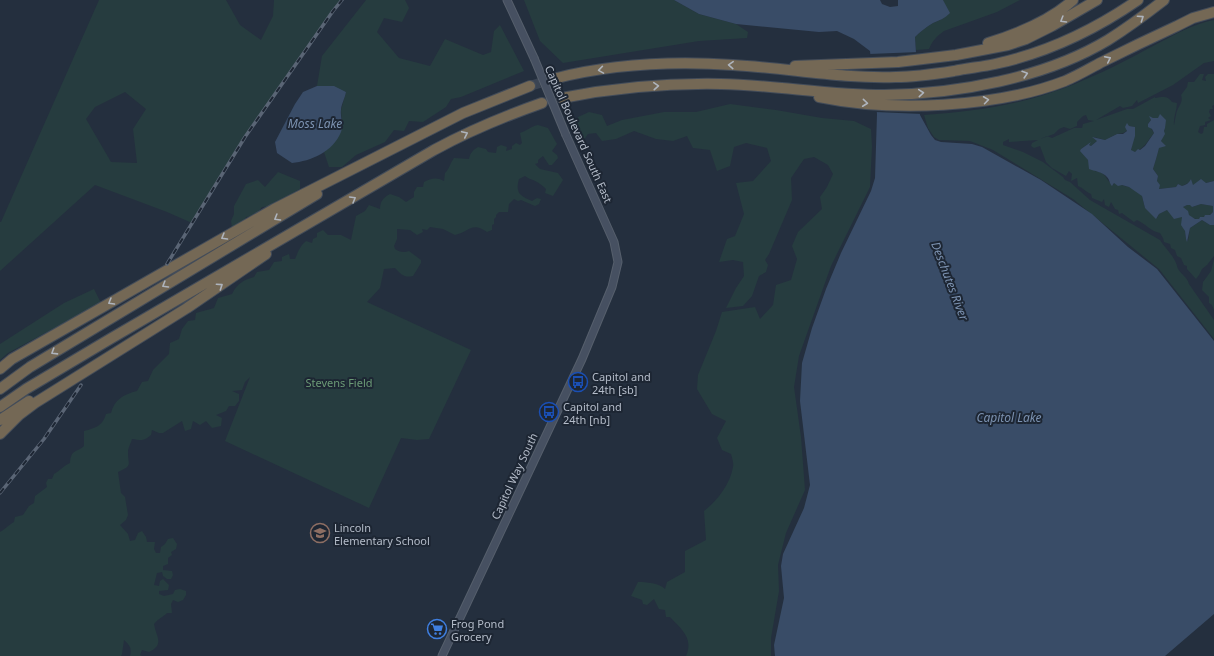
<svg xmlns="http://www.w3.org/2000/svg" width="1214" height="656" font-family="'Noto Sans',sans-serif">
<rect width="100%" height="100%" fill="#242f3e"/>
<path fill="#263c3f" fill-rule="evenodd" d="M99 0H226L240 25 261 40 273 16 274 0H342L333 11 245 137 192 223 167 212 95 185 0 271V222H1ZM125 92 146 109 133 129 137 163 111 162 86 119 95 107Z
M366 0H405L409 8 402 22 384 18 377 32 399 58 430 66 445 39 483 55 491 52 494 31 500 25 524 71 461 97 451 99 446 107 423 122 409 121 404 131 394 130 385 142 356 155 342 167H329L324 152 333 144 342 123 341 110 346 92 317 86 322 56Z
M524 0H674L699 14 736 24 748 32 747 38 699 41 563 63 540 41Z
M943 0H1020L997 12 944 31C937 36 932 41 929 49L916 50 915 37C920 32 926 27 933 23 940 20 944 19 949 13Z
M1214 20V61L1204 63 1173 85 1138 103 1137 100 1132 106 1123 108 1120 106 1096 120 1127 109H1133L1155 97V98C1162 97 1167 95 1172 102L1177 103C1177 110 1173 118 1174 125 1175 121 1175 118 1176 115 1177 107 1184 103 1181 95L1187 87 1188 82H1194L1200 74H1204L1202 80 1206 81 1205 77 1208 74H1214V105L1212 106 1213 109H1210L1209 112 1211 116 1208 118 1211 120 1205 122V125L1200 126 1198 132 1201 134 1203 133 1204 127H1207V124L1214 120V111V181L1193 186 1191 179 1190 182 1182 186 1178 184 1176 187 1159 189 1157 181 1158 176 1153 169 1159 148 1163 144 1161 141 1165 128V123L1158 118H1153L1150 117 1151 120 1148 124 1154 133C1148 140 1145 148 1135 152L1131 151 1135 127 1129 126C1126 135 1122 132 1115 135 1112 136 1109 139 1105 140L1098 138 1093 137 1098 140 1091 146 1088 144 1081 149 1095 171C1108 173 1105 180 1113 185L1114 183 1129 187 1138 192 1142 196 1145 208 1157 218 1159 214 1167 210 1183 217 1186 239 1188 241 1190 228 1202 220 1210 225H1214V256L1207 265 1202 269 1199 275 1196 279 1187 269V266L1184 265 1181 258 1177 256 1175 250 1171 248 1170 244 1164 242 1163 238 1160 233C1150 231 1146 224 1137 220L1134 222 1122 213 1119 214 1118 210 1115 209 1111 202 1109 207 1105 205 1104 199 1102 202 1092 198 1091 194C1086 192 1083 188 1078 186L1077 178 1071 181 1072 174 1069 171 1066 176 1052 168 1046 162 1040 146 1034 148 1031 146 1032 143 1038 140 1009 142V139L1003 142V145L1023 152 1043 162 1063 177 1065 180 1070 182 1090 200 1160 240C1165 248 1172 254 1176 263 1177 265 1177 267 1178 269 1182 275 1187 277 1189 284L1214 320V339L1159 269 1073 199 993 150 970 141 939 140 934 137 928 128 924 115C981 111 1032 103 1084 80 1109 70 1132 57 1155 45 1174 35 1193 24 1214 20ZM1086 115 1088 120 1094 121 1083 124 1082 128H1074L1052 138 1047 136 1040 139 1054 134 1059 129 1064 127 1070 129 1077 126V122L1083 116Z
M730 104 776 110 822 118 854 121 871 129 872 147 870 187 831 266 799 356 794 387 801 437 805 490 786 533 778 565 779 591 771 638V656H686C694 638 681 629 670 617H666L665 610 659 609 654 599 647 605 643 604 642 600 631 596 638 582C646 582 660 583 665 589L667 582 685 572V551L706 540 704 511C718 500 730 484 733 467 734 463 732 458 731 454L722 450 717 438 726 421 712 414 697 389 698 375 716 331 722 312 755 307 760 319 773 305 776 285 791 280 797 259 792 246 798 232 822 209 820 197 827 187 833 174 828 165 814 157 804 159 791 178 792 200 769 254 765 260 768 265 766 272 759 276 752 296 743 306 726 308 736 288 744 276 743 262 733 260 719 262 727 239 735 236 744 214 736 183 753 181 771 161 767 148 746 143 734 147 730 166 717 171 710 150 693 148 687 136 673 141 656 139 634 131 616 139 602 141 596 133 588 134 583 141 577 137 573 123 578 117 589 112 602 115 607 126 622 120 664 112H696Z
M538 125 548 128 557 144 552 151 557 155 558 158 552 165H549L543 156 538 160V163L535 164 540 169 558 173 563 180 553 196 545 193 546 189C544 187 542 185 540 184 536 180 530 180 525 176L519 179C515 193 520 196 532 201L537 198 541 199 539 204 535 206 521 200 518 201 514 199 509 204 508 212H499L496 215V217L494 219V224L492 225V230L487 232C471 221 469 232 455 235L443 229 430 227 427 230 422 229 423 232 417 235 410 230 397 229V239L394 246 395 249C399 252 404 253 409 251L421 260V263L413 276C404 278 402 275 395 268L384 269 380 288 367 302 471 350 429 439 417 440 401 438 369 508 225 441 250 377 245 382 242 390 232 391 239 394V401L235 406H229L226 411 216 415 222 418 221 426 212 428 206 421 200 425 193 421 191 429 185 431 182 421 163 433H159L152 430 151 435C143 442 141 440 132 439 131 443 128 448 128 452 128 466 133 465 118 472L121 493 125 497 128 515 126 520 120 525 128 534 130 541 135 540 138 533 142 531 146 537 147 542H155L154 549 156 553H160L161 547 165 544 168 539 173 538 177 544 176 549 171 552 172 555 168 558V564L163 566V570L172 571 173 575 171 579H167L163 576 162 572 157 573 154 585 159 586 160 581 163 579 169 585 168 590 159 591V594L164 596 173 594 175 590 180 589 186 591V595L183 600 178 602 173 600 171 604 172 613H167C163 617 159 618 154 624 156 637 165 644 149 652L142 650 140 655 142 656H130C132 649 130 645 124 640L122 654 121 656H0V532C6 529 8 525 14 522L15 517 23 515 29 506 34 503 35 496 47 487 46 483 48 479H52L54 474C61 470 63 466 70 463 71 449 76 453 84 446V431C95 428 103 426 106 414L111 413C114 400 124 394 137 391L142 382 148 381 153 370 169 354 170 343 179 339 182 329 188 321 195 320 196 313 214 308 218 298 232 294C237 284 243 280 254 277L257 272 269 270 274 262 282 261V257L289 254 290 259H295C298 252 300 246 306 241L312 243 313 239 317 237V233L323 230 328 235H341L351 240 356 216 365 211 369 205 380 209C380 201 384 197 390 194L399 197 406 202 414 197V192L417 187H423L424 182C431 178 437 177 444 181L445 173C450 168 450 163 454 158L469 159C470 153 473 150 478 147L486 149 488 152 496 153 497 147 501 145 507 147 506 151 512 149V146L516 143 520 145 522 143 520 133C527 131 531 126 538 125Z
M278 172 300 181V189L284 198 275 206 262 207 255 216 246 217 243 224 232 228 231 221 234 214V206L246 184 258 180 265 187Z
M1201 204 1213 206V212C1209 216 1206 217 1200 217L1199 219C1191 220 1187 213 1183 207L1187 205H1191L1192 207Z
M1214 259V310L1212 305 1209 303V297L1202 290 1203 282 1211 271Z
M94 289 101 303 8 353 0 360V344L64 303Z"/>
<path fill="#394c67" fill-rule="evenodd" d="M674 0H880L882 4 890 7 898 6V0H943L950 13C944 19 940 20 933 23 926 27 920 32 915 37L920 115 931 135 935 140 941 142 972 144 982 147 1041 180 1092 214 1128 247 1157 269 1214 341V614L1165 656H775L774 645 784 598 781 566 783 554 804 508 810 485 800 401 802 363 812 328 826 289 841 253 871 191 875 178 877 114 870 51 854 39 837 31 819 32 736 24 699 14Z
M317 86H334L346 92C345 98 341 105 341 110 340 118 344 125 341 132 333 152 311 161 292 163L277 153 275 142 295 104 303 92Z
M1160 114 1166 120 1165 128 1164 131 1165 134 1161 141 1166 146 1159 148C1157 156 1155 162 1153 169L1158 176 1157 181 1160 185 1159 189 1176 187 1178 184 1182 186C1186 185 1189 183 1191 179L1193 185 1201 179 1206 183 1214 181V225H1210L1202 220 1190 228 1187 242 1186 239 1185 231 1181 225 1182 217 1174 219 1167 210 1159 214 1156 219 1145 208 1142 196 1129 187 1122 185 1118 186 1114 183 1112 186C1109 183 1110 180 1107 177 1103 172 1094 171 1089 169L1088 160 1080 151 1081 149 1091 142 1089 145 1091 146 1097 141 1092 137 1105 140 1117 134H1123L1127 131 1125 127 1127 123 1129 126 1135 127V136L1131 150 1135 152 1138 149 1140 150 1145 146 1154 133 1152 129 1148 127V124L1151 120 1149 116 1153 118H1158ZM1201 204 1213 206V212L1210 215H1205L1204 217H1200L1199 219H1195L1189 215 1188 211 1183 207 1187 205H1190L1192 207Z"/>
<path fill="#242f3e" d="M919 52 922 114 875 112 869 54Z"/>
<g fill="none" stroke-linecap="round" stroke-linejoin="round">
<path stroke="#3a4453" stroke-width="10" stroke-dasharray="10 5" stroke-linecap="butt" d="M530 86 553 79"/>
<defs>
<path id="secondary" d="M507 0 534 58
M442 656 582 359 612 287 618 262 614 242 566 135"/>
<path id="motorway" d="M988 43C1017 34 1050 21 1073 0
M795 66 898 62 956 55 1008 45 1026 39 1052 26 1097 0
M553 79C611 64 673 61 733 65 788 68 842 79 896 77 915 77 935 74 954 71 967 68 982 67 995 64 1046 53 1096 29 1138 0
M819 97C892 112 995 108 1065 81 1077 76 1089 69 1100 63 1126 50 1151 38 1177 26L1193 18 1214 12
M562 98C613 88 668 83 721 84 775 85 829 95 884 95 957 94 1045 78 1108 40 1127 28 1146 14 1164 0
M0 369 12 359 274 209 463 113 530 86
M0 389 30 367 317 194
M0 407 26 389 110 339 434 150C469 131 505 116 542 103
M0 420 29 401
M0 434 19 415 35 403 187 308 266 254"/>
</defs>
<use href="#secondary" stroke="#565f6c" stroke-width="9"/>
<use href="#motorway" stroke="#434c59" stroke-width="12"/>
<use href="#secondary" stroke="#465061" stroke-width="7"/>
<use href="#motorway" stroke="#746855" stroke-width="10"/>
<defs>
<path id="rail" d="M167 264 245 137 333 11 342 0
M0 493 44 439 81 385"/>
</defs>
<use href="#rail" stroke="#5a6575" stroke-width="3.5"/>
<use href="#rail" stroke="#1d2633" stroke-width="2" stroke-dasharray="6" stroke-linecap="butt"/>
<defs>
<path id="secondary-bridge" d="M534 58 566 135"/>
</defs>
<use href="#secondary-bridge" stroke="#565f6c" stroke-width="9" stroke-linecap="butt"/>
<use href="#secondary-bridge" stroke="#465061" stroke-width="7"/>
</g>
<defs><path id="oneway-chevron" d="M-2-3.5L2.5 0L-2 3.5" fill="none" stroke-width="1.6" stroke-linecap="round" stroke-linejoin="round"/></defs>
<g stroke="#aeb4bd">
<use href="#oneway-chevron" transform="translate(1141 18) rotate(-34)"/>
<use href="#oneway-chevron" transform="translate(1063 20) rotate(149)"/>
<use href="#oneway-chevron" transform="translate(1108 59) rotate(-26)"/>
<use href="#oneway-chevron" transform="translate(731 65) rotate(-177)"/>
<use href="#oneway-chevron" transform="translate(601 70) rotate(171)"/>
<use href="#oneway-chevron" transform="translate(1025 74) rotate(-17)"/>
<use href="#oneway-chevron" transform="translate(656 86) rotate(-4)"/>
<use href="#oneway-chevron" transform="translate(921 93) rotate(-5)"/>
<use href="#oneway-chevron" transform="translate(986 100) rotate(-8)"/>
<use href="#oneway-chevron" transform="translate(865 103) rotate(6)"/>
<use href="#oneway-chevron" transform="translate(465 134) rotate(-25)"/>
<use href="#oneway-chevron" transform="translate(353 199) rotate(-30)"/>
<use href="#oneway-chevron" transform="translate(277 218) rotate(149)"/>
<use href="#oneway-chevron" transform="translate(224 237) rotate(150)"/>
<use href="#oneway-chevron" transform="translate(165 285) rotate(149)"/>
<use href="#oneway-chevron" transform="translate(220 286) rotate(-34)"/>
<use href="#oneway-chevron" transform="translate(111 302) rotate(150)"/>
<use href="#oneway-chevron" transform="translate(54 352) rotate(148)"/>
</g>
<defs>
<symbol id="bus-ring" viewBox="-11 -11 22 22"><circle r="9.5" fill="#1d2633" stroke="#1a4fb4" stroke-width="1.5"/><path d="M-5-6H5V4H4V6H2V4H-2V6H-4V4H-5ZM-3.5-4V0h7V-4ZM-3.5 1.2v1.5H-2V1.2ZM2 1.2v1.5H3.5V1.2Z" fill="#1a4fb4"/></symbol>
<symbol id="school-ring" viewBox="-11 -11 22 22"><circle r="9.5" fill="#1d2633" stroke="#8d6e63" stroke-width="1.5"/><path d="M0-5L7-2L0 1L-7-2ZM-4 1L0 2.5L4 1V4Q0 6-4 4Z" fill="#8d6e63"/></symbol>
<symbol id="supermarket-ring" viewBox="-11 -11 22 22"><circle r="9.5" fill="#1d2633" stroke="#3f7fe0" stroke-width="1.5"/><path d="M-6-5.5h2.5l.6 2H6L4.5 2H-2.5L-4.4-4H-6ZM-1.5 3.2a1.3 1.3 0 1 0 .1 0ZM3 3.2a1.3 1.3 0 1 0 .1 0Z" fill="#3f7fe0"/></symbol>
</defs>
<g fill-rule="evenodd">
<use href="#bus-ring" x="567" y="371" width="22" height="22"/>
<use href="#bus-ring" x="538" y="401" width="22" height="22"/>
<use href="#school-ring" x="309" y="522" width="22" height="22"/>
<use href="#supermarket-ring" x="426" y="618" width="22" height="22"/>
</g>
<g text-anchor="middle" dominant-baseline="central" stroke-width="4" stroke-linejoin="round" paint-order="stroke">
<g font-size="11" fill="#b4bcc9" stroke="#1d2633">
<text transform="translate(579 134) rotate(66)">Capitol Boulevard South East</text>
<text transform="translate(514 476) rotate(-65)">Capitol Way South</text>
</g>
<g font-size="11" fill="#b4bcc9" stroke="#1d2633" text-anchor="start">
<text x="592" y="376">Capitol and<tspan x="592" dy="13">24th [sb]</tspan></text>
<text x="563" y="406">Capitol and<tspan x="563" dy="13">24th [nb]</tspan></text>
<text x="334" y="527">Lincoln<tspan x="334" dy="13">Elementary School</tspan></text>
<text x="451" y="623">Frog Pond<tspan x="451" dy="13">Grocery</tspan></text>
</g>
<g font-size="11" fill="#6b9a76" stroke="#1d2633">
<text x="339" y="382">Stevens Field</text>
</g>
<g font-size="12" font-style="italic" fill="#7c92b1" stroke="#1d2633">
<text x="315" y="123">Moss Lake</text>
<text transform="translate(950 281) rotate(69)">Deschutes River</text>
<text x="1009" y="417">Capitol Lake</text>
</g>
</g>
</svg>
